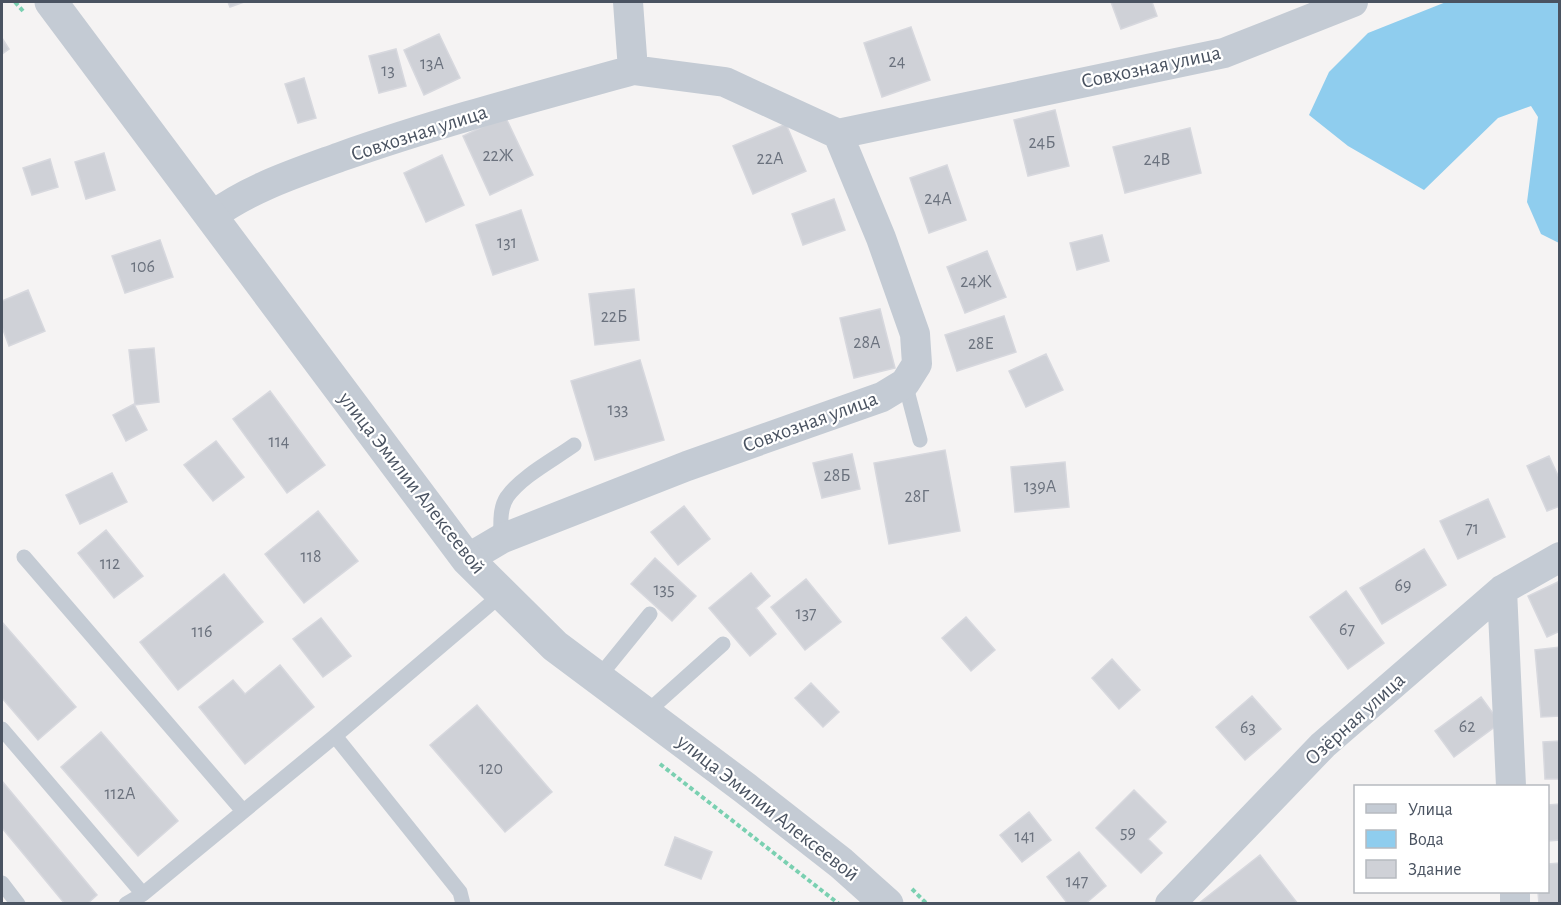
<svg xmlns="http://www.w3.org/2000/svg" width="1561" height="905" font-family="'Alegreya Sans',sans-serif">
<rect width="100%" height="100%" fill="#f5f3f3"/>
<path fill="#8fcdee" d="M1446 2H1559V243L1541 234 1527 202 1538 117 1531 106 1498 118 1424 190 1348 146 1309 115 1329 72 1368 33Z"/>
<path fill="#cfd1d7" stroke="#d7d8de" stroke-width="1.5" d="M228 2H244L230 7Z
M1111 2H1152L1157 16 1121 29Z
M911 27 930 80 882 97 864 43Z
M439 34 460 78 424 95 404 50Z
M2 38 9 49 2 54Z
M396 49 406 86 379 93 369 56Z
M304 78 316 118 298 123 285 84Z
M1055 110 1069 166 1028 176 1014 120Z
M505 116 533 175 490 195 463 136Z
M786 124 806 171 753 194 733 146Z
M1190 128 1201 173 1125 193 1113 147Z
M104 153 115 190 86 199 75 162Z
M442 155 464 205 426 222 404 173Z
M50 159 58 187 32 195 23 168Z
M947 165 966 220 929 233 910 178Z
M834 199 845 230 803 245 792 214Z
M521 210 538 260 493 275 476 225Z
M1102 235 1109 261 1077 270 1070 243Z
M160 240 173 277 125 293 112 256Z
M987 251 1006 297 965 313 947 267Z
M634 289 639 340 595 345 589 294Z
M28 290 45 331 9 346 2 327V301Z
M880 309 895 368 854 378 840 318Z
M1004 316 1016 352 957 371 945 335Z
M154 348 159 402 135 405 129 350Z
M1046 354 1063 390 1026 407 1009 371Z
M640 360 664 440 595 460 571 381Z
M270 391 325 465 287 493 233 419Z
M134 404 147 430 126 441 113 415Z
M216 441 244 477 213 501 184 465Z
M945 450 960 531 889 544 874 463Z
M852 454 860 489 822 498 813 463Z
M1549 456 1560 480V506L1547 511 1527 466Z
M1065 462 1069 507 1015 512 1011 467Z
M112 473 127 502 80 524 66 495Z
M1488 499 1505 537 1458 559 1440 521Z
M684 506 710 539 678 565 651 532Z
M318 511 358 561 304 603 265 554Z
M106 530 143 576 114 598 78 553Z
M1424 549 1446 585 1382 624 1360 588Z
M655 558 696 596 672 621 631 584Z
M751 573 770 596 756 608 776 634 750 656 709 608Z
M224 574 263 622 178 690 140 642Z
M806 579 841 622 805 650 771 607Z
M1560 581V631L1547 637 1528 596Z
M1346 591 1384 643 1348 669 1310 617Z
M966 617 995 650 971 671 942 638Z
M321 618 351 656 323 677 293 639Z
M2 622 76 707 38 740 2 698Z
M1560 647V716L1541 717 1535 650Z
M1112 659 1140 690 1119 709 1092 678Z
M280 665 314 707 245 764 199 707 233 680 245 694Z
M811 683 839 712 823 727 795 698Z
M1252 696 1281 729 1245 760 1216 727Z
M1481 697 1500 723 1454 757 1435 731Z
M477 705 552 792 505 832 430 745Z
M101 732 178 821 138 856 61 767Z
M1560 741V779H1545L1543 742Z
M2 781 97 895 87 904H65L2 828Z
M1134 790 1166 822 1148 839 1162 853 1141 873 1096 828Z
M1560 804V840L1548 841V805Z
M1029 812 1051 840 1022 862 1000 835Z
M675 837 712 852 701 879 665 865Z
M1079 852 1106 886 1085 904H1068L1047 877Z
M1260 855 1298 904H1198Z
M1560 863V904H1539L1538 892H1548V864Z"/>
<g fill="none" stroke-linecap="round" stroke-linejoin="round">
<path stroke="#7ad0b1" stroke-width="4" stroke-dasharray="4.5 3" stroke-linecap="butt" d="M15 2 23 11
M660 764 839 904
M912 889 927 904"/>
<path stroke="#c4cbd4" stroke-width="15" d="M905 383 920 440
M501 539C501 526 499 509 507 497 522 476 553 460 574 445
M24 557 243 811
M598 678 650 614
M646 713 723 644
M2 729 143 894
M2 883 18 904
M126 904 143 894 335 736
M463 904 460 892 335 736 502 594"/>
<path stroke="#c4cbd4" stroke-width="30" d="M838 134 1224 53 1353 2
M212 216C250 188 296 173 340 157 436 123 535 97 633 70
M467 559 501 539 687 466 882 397 905 383 917 364 915 334 881 238 838 134 725 82 633 70 628 2
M1502 590 1511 786
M1515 892V904
M1170 904 1323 745 1502 590 1560 557"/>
<path stroke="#c4cbd4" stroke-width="33" d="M51 2 467 559 555 646 745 788 841 863 887 904"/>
</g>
<g text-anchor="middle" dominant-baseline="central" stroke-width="4.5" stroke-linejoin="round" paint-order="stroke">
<g font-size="18" fill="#6b727e">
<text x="897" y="62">24</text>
<text x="432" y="64">13А</text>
<text x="388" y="71">13</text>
<text x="1042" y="143">24Б</text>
<text x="498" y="156">22Ж</text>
<text x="770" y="159">22А</text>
<text x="1157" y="160">24В</text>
<text x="938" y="199">24А</text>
<text x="507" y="243">131</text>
<text x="143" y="267">106</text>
<text x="976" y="282">24Ж</text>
<text x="614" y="317">22Б</text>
<text x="867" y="343">28А</text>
<text x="981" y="344">28Е</text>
<text x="618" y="410">133</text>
<text x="279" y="442">114</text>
<text x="837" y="476">28Б</text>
<text x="1040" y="487">139А</text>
<text x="917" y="497">28Г</text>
<text x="1472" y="529">71</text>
<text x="311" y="557">118</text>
<text x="110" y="564">112</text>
<text x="1403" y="586">69</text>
<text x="664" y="590">135</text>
<text x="806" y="614">137</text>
<text x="1347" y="630">67</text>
<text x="202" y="632">116</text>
<text x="1467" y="727">62</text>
<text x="1248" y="728">63</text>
<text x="491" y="769">120</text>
<text x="120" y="794">112А</text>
<text x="1128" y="833">59</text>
<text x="1025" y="837">141</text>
<text x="1077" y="882">147</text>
</g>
<g font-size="21" fill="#4a5361" stroke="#fff">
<text transform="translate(1151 67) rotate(-12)">Совхозная улица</text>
<text transform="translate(419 133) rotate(-18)">Совхозная улица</text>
<text transform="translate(810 422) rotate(-20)">Совхозная улица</text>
<text transform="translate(412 483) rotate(52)">улица Эмилии Алексеевой</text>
<text transform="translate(1355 719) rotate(-42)">Озёрная улица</text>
<text transform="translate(768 808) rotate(38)">улица Эмилии Алексеевой</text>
</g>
</g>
<rect width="1561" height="905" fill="none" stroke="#4a5361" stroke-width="6"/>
<rect x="1354" y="785" width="195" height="108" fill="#ffffff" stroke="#b7bac0" stroke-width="1.5"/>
<rect x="1366" y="804" width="30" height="9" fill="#c4cbd4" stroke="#b7bac0" stroke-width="1.5"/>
<text x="1408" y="815" font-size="18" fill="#4a5361">Улица</text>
<rect x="1366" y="830" width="30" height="18" fill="#8fcdee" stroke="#b7bac0" stroke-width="1.5"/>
<text x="1408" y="845" font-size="18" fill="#4a5361">Вода</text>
<rect x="1366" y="860" width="30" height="18" fill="#cfd1d7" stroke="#b7bac0" stroke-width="1.5"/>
<text x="1408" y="875" font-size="18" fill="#4a5361">Здание</text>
</svg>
